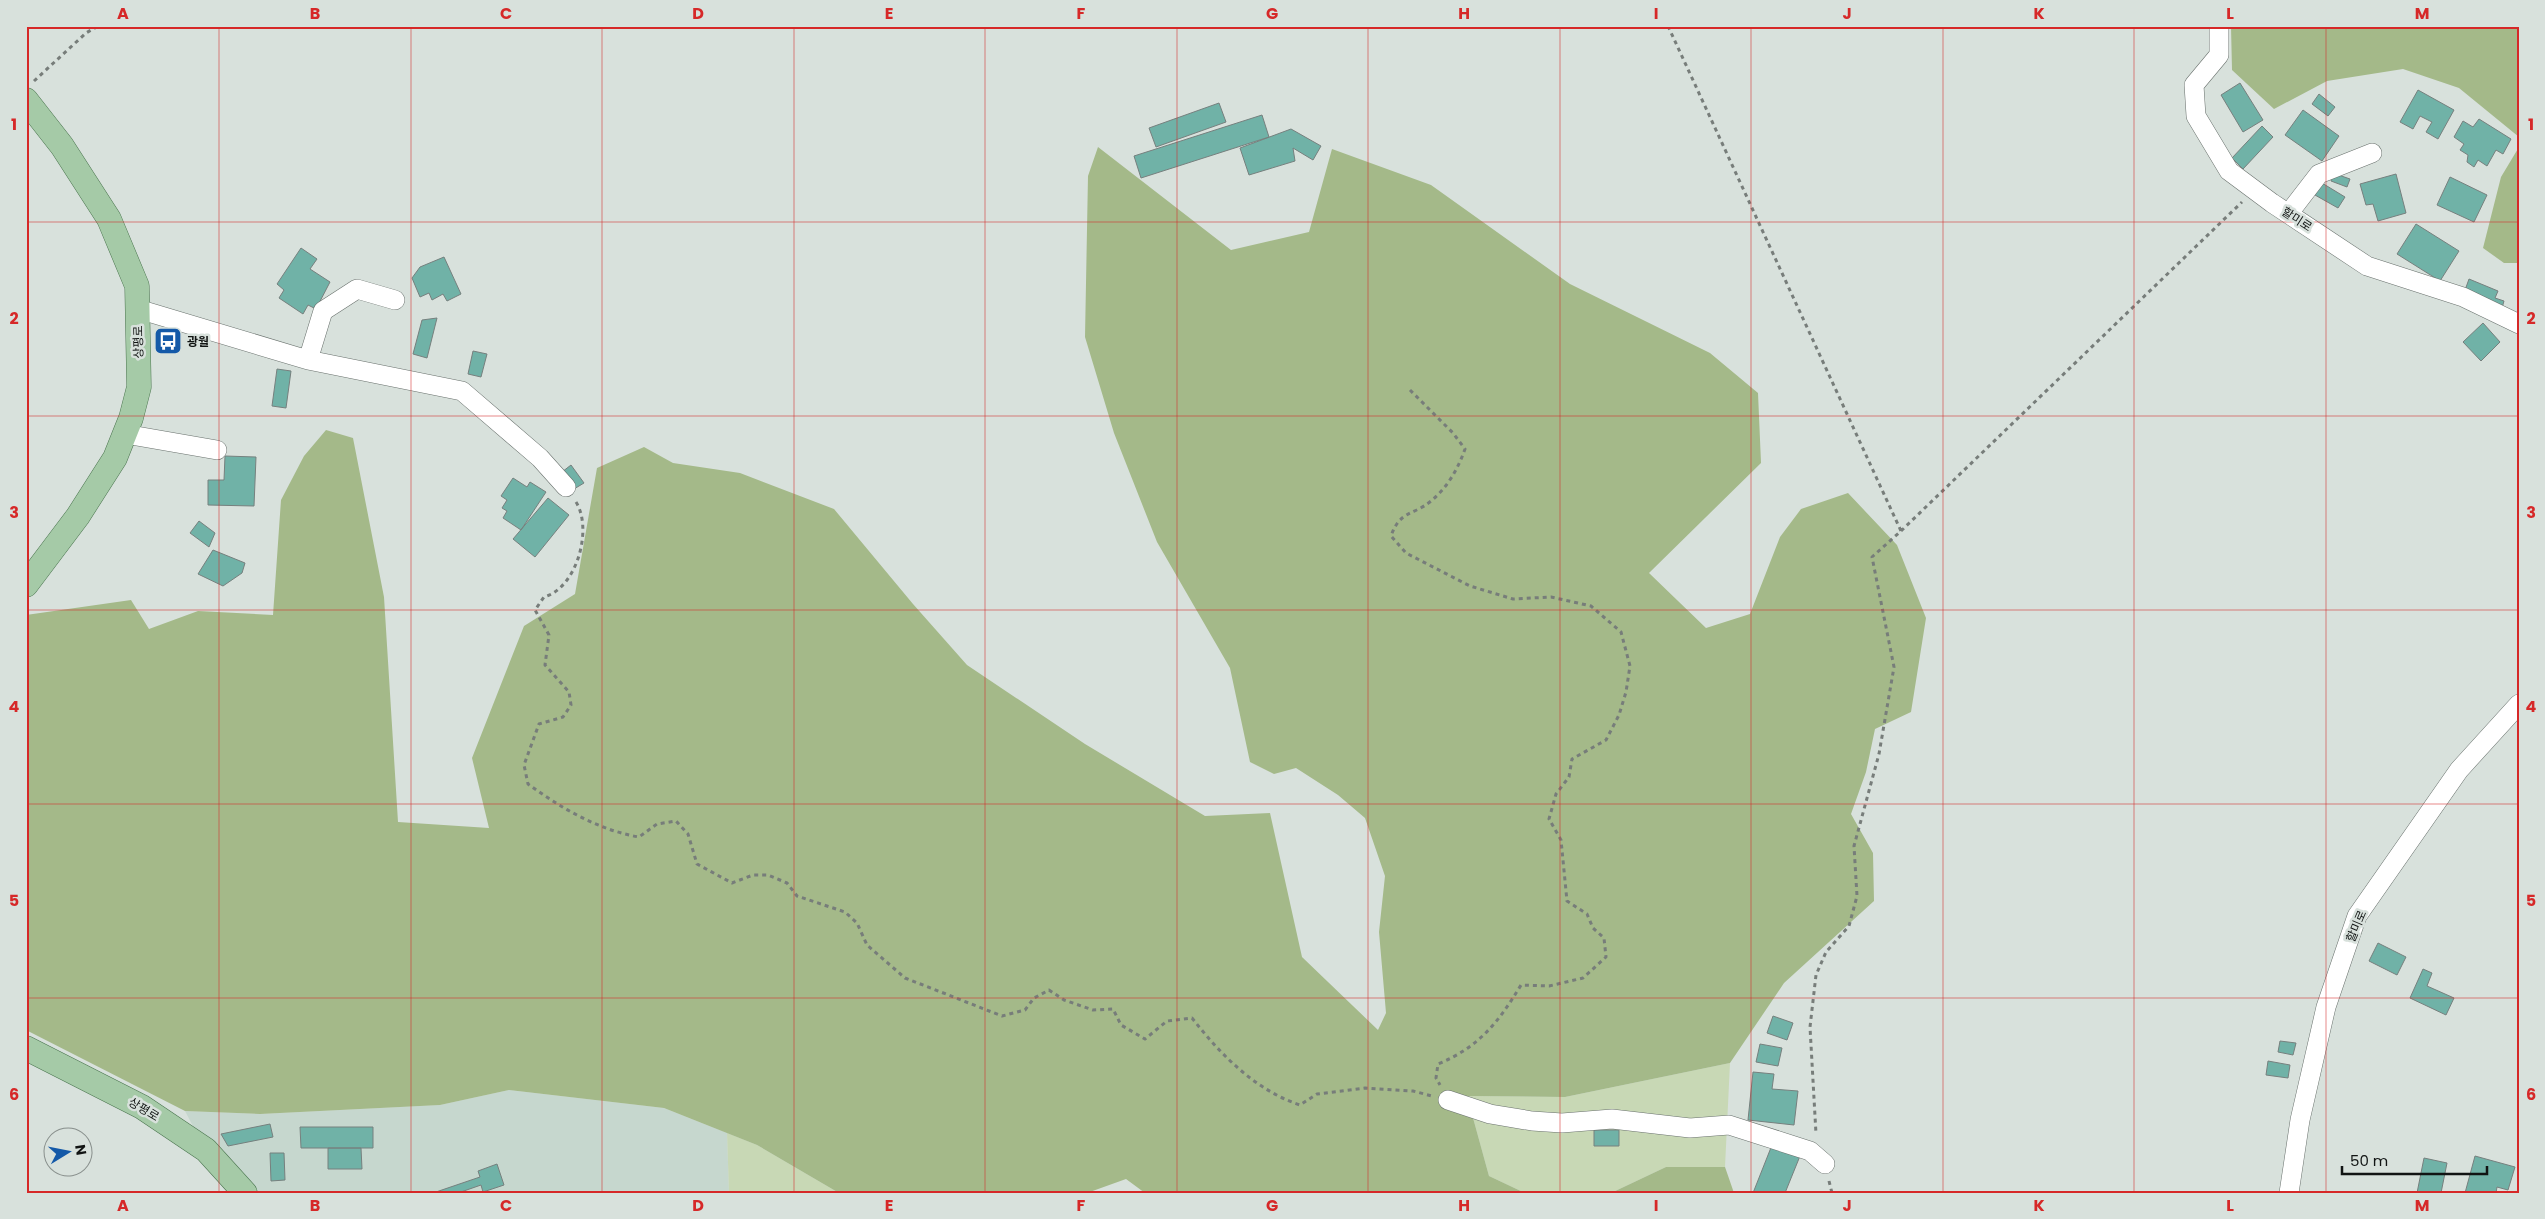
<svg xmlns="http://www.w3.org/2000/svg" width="2545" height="1219" font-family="Poppins,'Noto Sans KR',sans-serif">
<rect width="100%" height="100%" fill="#d8e1dc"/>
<path fill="#c6d7ce" d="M509 1090 664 1108 727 1133 729 1193H228L185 1111 260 1114 440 1105Z"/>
<path fill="#c8d8b5" d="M1730 1063 1725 1167H1666L1611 1193H1525L1489 1176 1467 1096 1565 1097Z
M727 1133 757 1145 839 1193H729Z"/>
<path fill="#a4b989" d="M2231 26H2519V137L2459 88 2403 69 2327 81 2274 109 2232 70Z
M1098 147 1231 250 1309 232 1332 149 1431 185 1570 284 1710 353 1758 393 1761 463 1649 573 1706 628 1750 614 1780 537 1801 509 1848 493 1897 545 1926 618 1911 712 1875 729 1866 772 1851 814 1873 853 1874 901 1784 983 1730 1063 1565 1097 1467 1096 1489 1176 1525 1193H1145L1126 1179 1087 1193H839L757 1145 664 1108 509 1090 440 1105 260 1114 185 1111 26 1030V615L131 600 149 629 198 611 273 615 281 500 304 456 326 430 353 438 384 597 398 822 489 828 472 758 524 626 575 594 597 468 644 447 673 463 740 473 834 509 913 604 967 665 1085 744 1205 816 1270 813 1302 957 1378 1030 1386 1013 1379 932 1385 876 1365 818 1338 795 1296 768 1274 774 1250 762 1230 668 1157 542 1114 433 1085 337 1088 176Z
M2519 147V263H2504L2483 248 2501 177Z
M1666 1167H1725L1734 1193H1611Z"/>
<path fill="#70b2a7" stroke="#76807e" d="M2240 83 2263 120 2243 132 2221 95Z
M2418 90 2454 110 2438 139 2426 132 2432 122 2420 116 2413 129 2400 122Z
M2319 94 2335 107 2328 116 2312 104Z
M1219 103 1226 122 1156 147 1149 128Z
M2303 110 2339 136 2322 161 2285 135Z
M1262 115 1269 137 1141 178 1134 156Z
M2479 119 2511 139 2503 154 2496 150 2487 166 2478 160 2474 167 2467 162 2468 155 2460 150 2464 144 2454 137 2463 121 2473 127Z
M2262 126 2273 137 2243 169 2232 158Z
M1291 129 1321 146 1313 160 1293 148 1295 161 1249 175 1240 148Z
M2333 173 2350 179 2347 187 2331 181Z
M2396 174 2406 213 2378 221 2373 204 2366 205 2360 184Z
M2450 177 2487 195 2474 222 2437 205Z
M2322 183 2345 197 2338 208 2315 195Z
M2416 224 2459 251 2440 281 2397 254Z
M301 248 317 259 310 269 330 282 316 309 308 305 303 314 279 298 284 290 277 284Z
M444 257 461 294 447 301 443 294 432 300 429 293 420 297 412 278 420 267Z
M2469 279 2498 291 2495 298 2504 301 2502 308 2464 293Z
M437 318 427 358 413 354 422 320Z
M2483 323 2500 342 2481 361 2463 342Z
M473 351 487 354 481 377 468 374Z
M277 369 291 371 286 408 272 406Z
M225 456 256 457 254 506 208 505V480H224Z
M571 465 584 483 574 489 562 472Z
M513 478 527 487 530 482 546 492 521 530 503 518 507 511 502 508 507 500 501 496Z
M548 498 569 515 535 557 513 539Z
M199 521 215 533 209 547 190 533Z
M213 550 245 563 242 573 223 586 198 574Z
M2378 943 2406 957 2397 975 2369 961Z
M2423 969 2432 973 2427 986 2454 998 2446 1015 2410 998Z
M1773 1016 1793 1023 1787 1040 1767 1033Z
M2280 1041 2296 1043 2293 1055 2278 1052Z
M1760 1044 1782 1048 1778 1066 1756 1062Z
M2268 1061 2290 1065 2288 1078 2266 1075Z
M1753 1072 1774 1074 1772 1089 1798 1091 1794 1125 1748 1120Z
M270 1124 273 1137 228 1146 221 1134Z
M300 1127H373V1148H301Z
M1594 1130H1619V1146H1594Z
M1772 1145 1800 1156 1785 1193H1753Z
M328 1148H361L362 1169H328Z
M270 1153H284L285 1180 271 1181Z
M2475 1156 2515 1167 2508 1190 2497 1187 2496 1193H2465Z
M2424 1158 2447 1163 2441 1193H2417Z
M497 1164 504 1185 483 1192 481 1185 458 1193H433L480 1177 478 1171Z"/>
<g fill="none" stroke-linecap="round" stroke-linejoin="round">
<defs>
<path id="minor" d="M2219 26V55L2194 85 2196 116 2229 171 2272 203 2367 266 2463 297 2519 324
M2289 213 2319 174 2372 153
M138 309 308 360 462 391 540 458 566 487
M308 360 323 311 357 289 395 300
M125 434 217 450
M1448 1100 1490 1114 1532 1121 1562 1123 1612 1119 1690 1128 1729 1125 1810 1151 1825 1164
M2289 1193 2300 1120 2326 1007 2357 916 2459 770 2519 704"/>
<path id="major" d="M26 100 62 146 109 219 137 286 139 387 131 418 115 458 78 516 26 585
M26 1048 142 1107 206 1150 245 1193"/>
</defs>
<use href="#minor" stroke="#69716d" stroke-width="20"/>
<use href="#major" stroke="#4a744e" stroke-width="25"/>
<path stroke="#777d7a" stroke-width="3" stroke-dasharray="4 4" stroke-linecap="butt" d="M1668 26 1901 531 1872 557 1894 667 1879 754 1854 846 1857 896 1849 926 1826 952 1816 975 1810 1027 1816 1134
M34 81 86 33 98 26
M1410 390 1453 433 1465 449C1458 469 1447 488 1431 501 1413 516 1400 510 1391 536L1406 553 1470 586 1513 599 1551 597 1591 606 1621 632 1630 666 1626 692 1619 715 1606 740 1572 759 1569 777 1556 794 1549 819 1561 840 1567 901 1587 914 1593 928 1604 938 1606 957 1583 978 1549 986 1521 985C1498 1023 1479 1047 1438 1064L1436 1078 1440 1085
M576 502C593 529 577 588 544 597L535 610 549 635 545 665 569 692 571 705 563 717 539 724 524 765 528 784C561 808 598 830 639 837L657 824 676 821 688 834 697 864 732 883 753 875H768L787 883 797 896 845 912 857 923 867 945 905 978 1002 1016 1025 1010 1034 998 1049 990 1064 1000 1093 1010 1113 1009 1121 1025 1145 1039 1167 1021 1192 1018C1221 1055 1255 1090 1300 1105L1317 1094 1365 1088 1413 1091 1432 1096
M1901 531 2242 202
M1829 1181 1832 1193"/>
<use href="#minor" stroke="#fff" stroke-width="19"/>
<use href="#major" stroke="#a5caa7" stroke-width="24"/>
</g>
<path fill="none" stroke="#d62828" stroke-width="1" stroke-opacity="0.55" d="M219 26V1193M411 26V1193M602 26V1193M794 26V1193M985 26V1193M1177 26V1193M1368 26V1193M1560 26V1193M1751 26V1193M1943 26V1193M2134 26V1193M2326 26V1193M26 222H2519M26 416H2519M26 610H2519M26 804H2519M26 998H2519"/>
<defs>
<symbol id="bus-square" viewBox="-11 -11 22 22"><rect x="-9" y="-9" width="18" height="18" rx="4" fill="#1459a8" stroke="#d8e1dc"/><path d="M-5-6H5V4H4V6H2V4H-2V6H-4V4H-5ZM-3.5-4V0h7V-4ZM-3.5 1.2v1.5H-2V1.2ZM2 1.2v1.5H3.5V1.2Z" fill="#fff"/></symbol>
</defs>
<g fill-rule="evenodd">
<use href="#bus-square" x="152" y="325" width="32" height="32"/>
</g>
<g text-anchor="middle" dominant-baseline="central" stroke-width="5" stroke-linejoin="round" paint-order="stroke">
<g font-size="12" fill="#111413" stroke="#d8e1dc">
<text transform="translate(2297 219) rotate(33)">할미로</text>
<text transform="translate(138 342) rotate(-91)">상평로</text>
<text transform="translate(2356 926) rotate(-67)">할미로</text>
<text transform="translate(144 1109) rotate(31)">상평로</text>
</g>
<g font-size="12" font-weight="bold" fill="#111413" stroke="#d8e1dc" text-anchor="start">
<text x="187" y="341">광월</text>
</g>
</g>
<rect width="2545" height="1219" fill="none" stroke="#d8e1dc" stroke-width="55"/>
<g transform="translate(68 1152) rotate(80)"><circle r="24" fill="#d8e1dc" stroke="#888f8c"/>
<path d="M0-4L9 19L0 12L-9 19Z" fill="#1459a8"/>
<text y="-8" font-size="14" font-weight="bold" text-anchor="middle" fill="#111413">N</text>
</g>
<path d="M2342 1166v8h145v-8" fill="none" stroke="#111413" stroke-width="2.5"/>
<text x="2350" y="1166" font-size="15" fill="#111413" stroke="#d8e1dc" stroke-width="4" paint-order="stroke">50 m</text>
<rect x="28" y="28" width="2490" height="1164" fill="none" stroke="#d62828" stroke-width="2"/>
<g font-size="16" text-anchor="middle" font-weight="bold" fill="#d62828">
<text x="123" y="19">A</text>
<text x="315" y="19">B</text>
<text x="506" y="19">C</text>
<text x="698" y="19">D</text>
<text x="889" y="19">E</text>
<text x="1081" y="19">F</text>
<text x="1272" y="19">G</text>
<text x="1464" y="19">H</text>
<text x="1656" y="19">I</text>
<text x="1847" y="19">J</text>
<text x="2039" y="19">K</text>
<text x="2230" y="19">L</text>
<text x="2422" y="19">M</text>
<text x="14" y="130">1</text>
<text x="2531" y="130">1</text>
<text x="14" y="324">2</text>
<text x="2531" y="324">2</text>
<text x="14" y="518">3</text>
<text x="2531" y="518">3</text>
<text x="14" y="712">4</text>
<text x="2531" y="712">4</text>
<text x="14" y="906">5</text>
<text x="2531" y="906">5</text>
<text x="14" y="1100">6</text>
<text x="2531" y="1100">6</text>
<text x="123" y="1211">A</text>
<text x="315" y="1211">B</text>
<text x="506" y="1211">C</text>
<text x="698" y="1211">D</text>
<text x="889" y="1211">E</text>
<text x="1081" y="1211">F</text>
<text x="1272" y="1211">G</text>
<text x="1464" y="1211">H</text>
<text x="1656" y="1211">I</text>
<text x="1847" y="1211">J</text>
<text x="2039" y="1211">K</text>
<text x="2230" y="1211">L</text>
<text x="2422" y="1211">M</text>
</g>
</svg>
